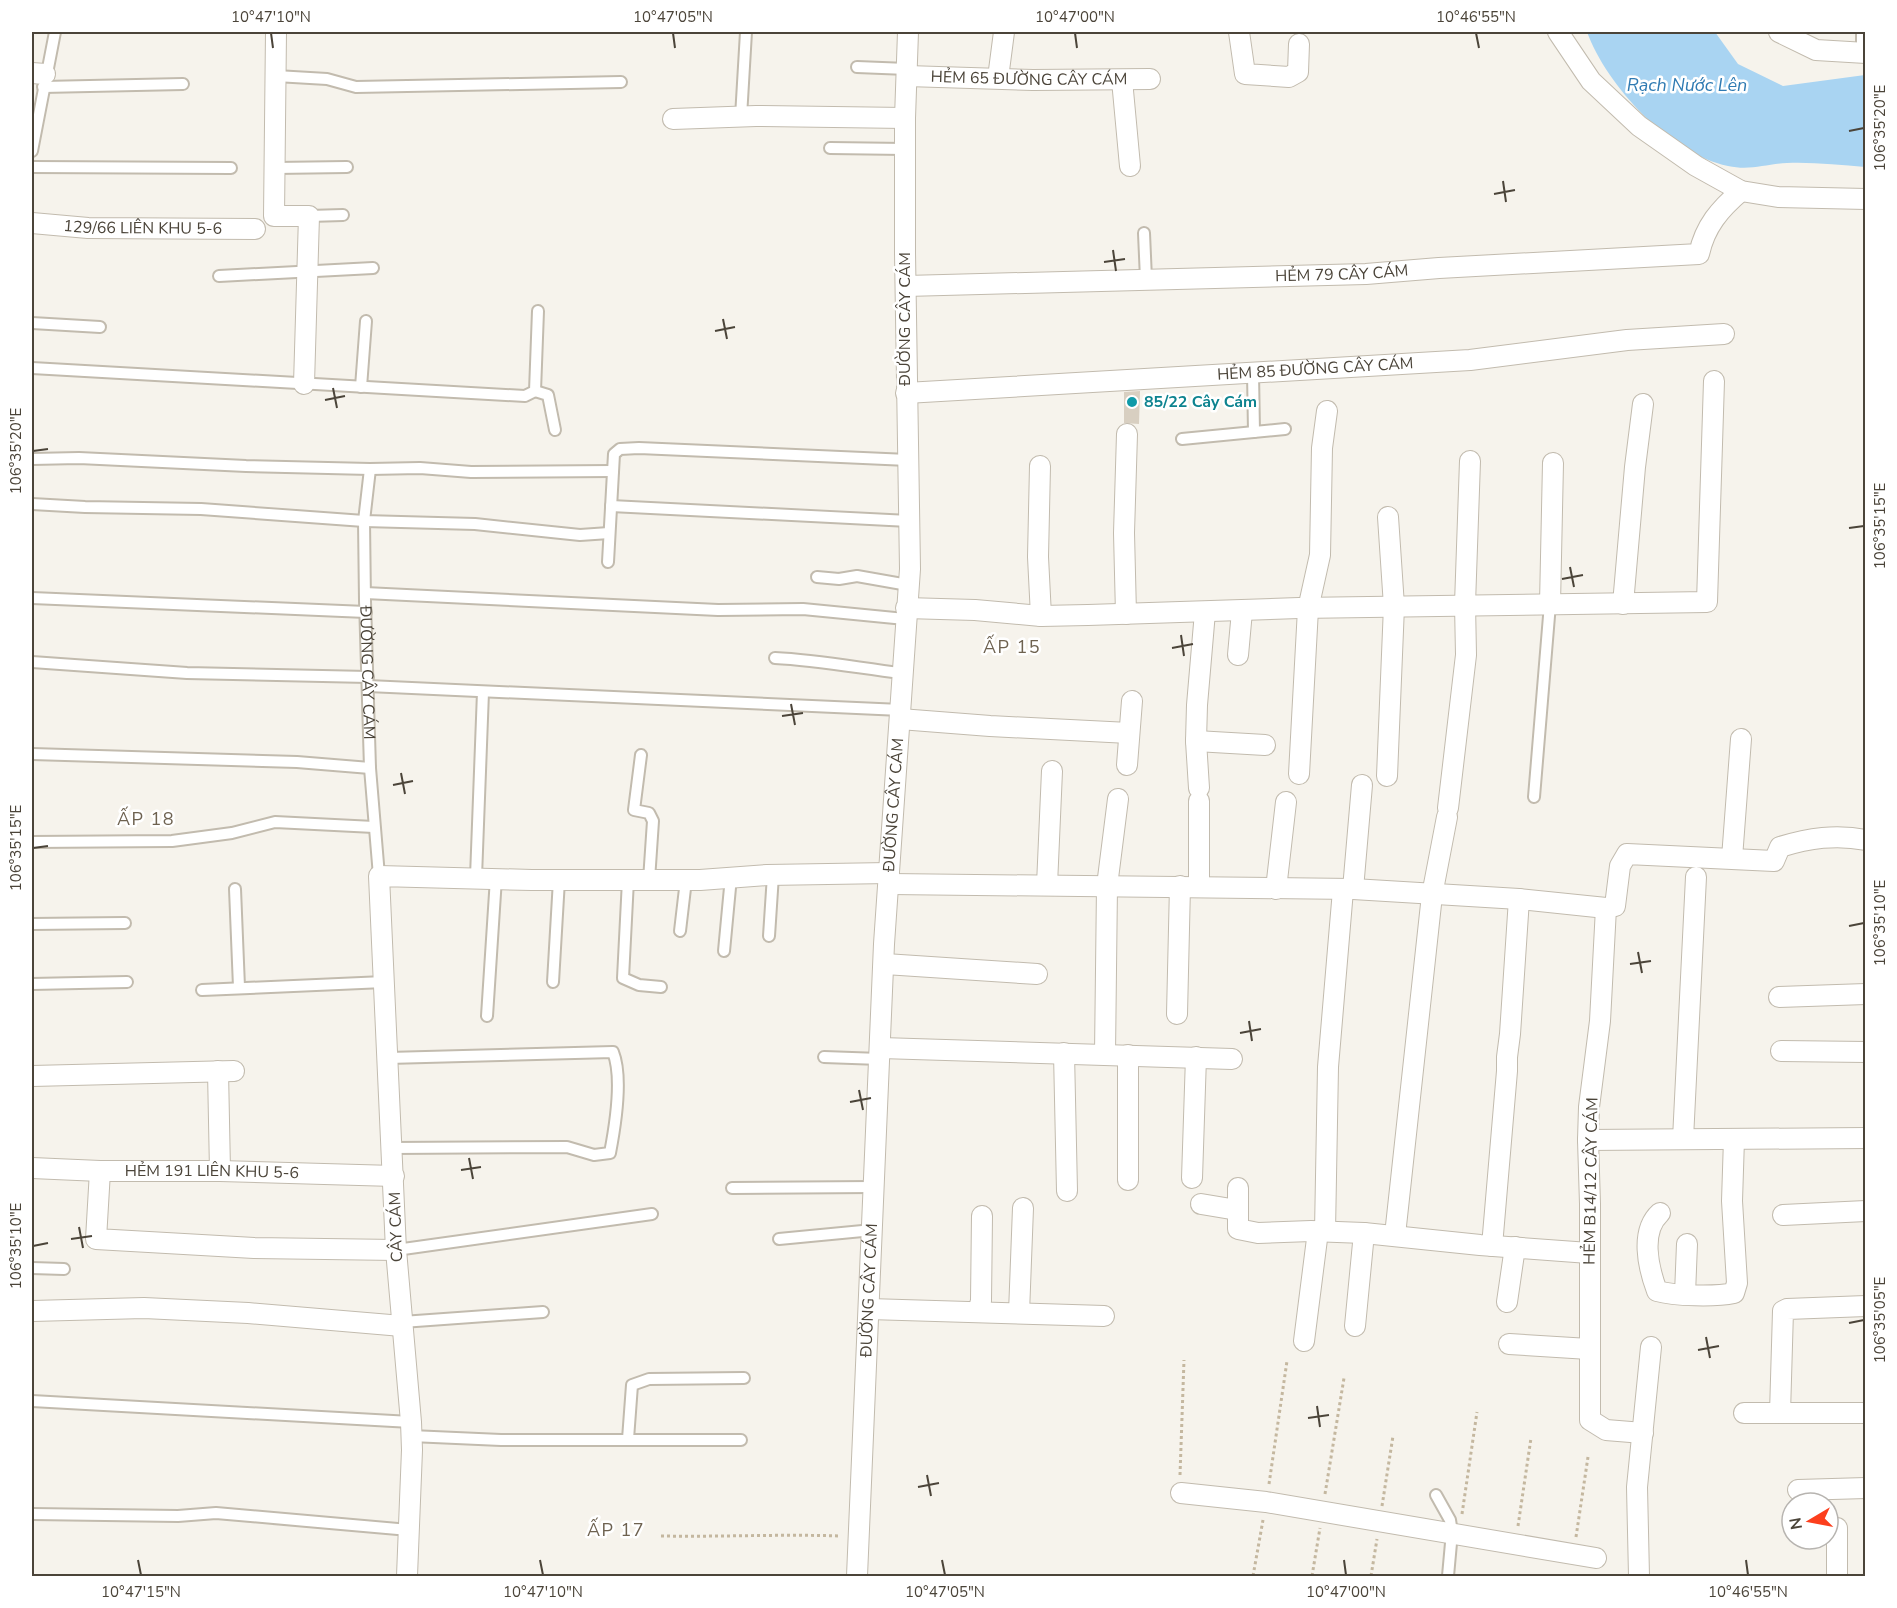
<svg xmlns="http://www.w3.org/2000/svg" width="1897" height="1608" font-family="'Nunito Sans',sans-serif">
<rect width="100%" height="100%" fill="#f6f3ec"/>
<path fill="#a9d4f2" d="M1587 32H1715L1738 64 1783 86 1865 75V167C1840 165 1813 162 1787 163 1766 164 1750 171 1728 166 1670 154 1607 86 1587 32Z"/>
<path fill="#d8cfc1" d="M1140 391 1139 424 1124 423V392Z"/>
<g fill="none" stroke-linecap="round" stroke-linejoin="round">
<defs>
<g id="lane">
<path d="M1862 32V52"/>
<path d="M857 67 907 69"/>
<path d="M276 76 327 79 356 87 621 82"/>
<path d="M43 87 183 84"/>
<path d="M741 117 746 32"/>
<path d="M830 148 905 149"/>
<path d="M32 151 55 32"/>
<path d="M32 167 231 168"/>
<path d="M275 168 347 167"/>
<path d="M309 216 343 215"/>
<path d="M1144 233 1146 279"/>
<path d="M219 276 373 268"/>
<path d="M32 323 100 327"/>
<path d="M32 368 525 396 535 391 538 311"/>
<path d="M1253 373 1254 432"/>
<path d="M361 387 366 321"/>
<path d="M535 391 548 395 555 430"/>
<path d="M1182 439 1285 429"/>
<path d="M32 459 79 458 246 466 370 469 420 468 471 472 613 471"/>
<path id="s1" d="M370 469 364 521 365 601 370 768 379 876"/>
<path d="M32 504 85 507 201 509 364 521 475 524 580 535 609 533"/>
<path d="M611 506 909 521"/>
<path d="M608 562 614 454 620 449 639 448 908 460"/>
<path d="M817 577 839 579 857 576 908 585"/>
<path d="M365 593 718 610 803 609 905 619"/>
<path d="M32 598 366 612"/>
<path d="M775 658C817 660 859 668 901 673"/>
<path d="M32 662 187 673 368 677"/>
<path d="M368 686 901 710"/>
<path d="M32 754 297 762 370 768"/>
<path d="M641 755 634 810 649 813 653 821 649 880"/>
<path d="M1534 797 1550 604"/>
<path d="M32 842 172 841 232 833 275 822 374 827"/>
<path d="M476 877 483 692"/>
<path d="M628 880 623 978 639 985 661 987"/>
<path d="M235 889 239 987"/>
<path d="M32 924 125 923"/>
<path d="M680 931 686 880"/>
<path d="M769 936 773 875"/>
<path d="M724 951 731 877"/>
<path d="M553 982 559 880"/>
<path d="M32 984 127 982"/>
<path d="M202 990 384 982"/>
<path d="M487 1016 496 878"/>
<path d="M824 1057 880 1059"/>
<path d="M388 1058 613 1052C623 1077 615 1127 610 1153L594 1155 567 1147 392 1148"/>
<path d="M732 1188 874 1187"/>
<path d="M779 1239 873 1230"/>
<path d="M396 1250 652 1214"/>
<path d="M32 1268 64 1269"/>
<path d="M402 1322 543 1312"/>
<path d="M32 1401 411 1422"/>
<path d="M411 1436 501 1440H741"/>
<path d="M628 1439 632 1385 649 1379 744 1378"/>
<path d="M1436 1495 1450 1520 1452 1532 1448 1576"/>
<path d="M32 1514 178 1516 216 1513 409 1530"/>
</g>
<g id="street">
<path d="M276 32 274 216H309L304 384"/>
<path d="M1239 32 1245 74 1289 77 1298 72 1299 44"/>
<path d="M1558 32 1591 81 1639 126 1696 166 1741 191 1778 197 1866 199"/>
<path d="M1779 32 1816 50 1866 53"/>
<path d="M32 73 45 74"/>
<path id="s2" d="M907 76 1033 80 1150 79"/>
<path d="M998 78 1004 32"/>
<path d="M1122 80 1130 166"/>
<path d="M673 119 756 116 905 118"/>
<path id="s3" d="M32 223 88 228 255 229"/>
<path id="s4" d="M906 286 1366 274 1439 268 1699 254C1705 226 1720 209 1741 191"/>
<path id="s5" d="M906 393 1470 360 1627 340 1724 334"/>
<path d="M1040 466 1038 557 1041 616"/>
<path d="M1550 604 1553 463"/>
<path d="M1623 604 1635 467 1643 404"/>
<path d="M906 608 975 610 1041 616 1088 615 1299 608 1707 602 1714 381"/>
<path d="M1126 614 1124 533 1127 434"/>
<path d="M1238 655 1242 611"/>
<path d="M900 719 990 726 1129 733"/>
<path d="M1196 741 1265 745"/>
<path d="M1127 765 1132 701"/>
<path d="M1299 774 1308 609 1320 555 1322 448 1327 411"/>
<path d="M1387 776 1394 606 1388 517"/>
<path d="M1199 788 1196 741 1197 705 1205 612"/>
<path d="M1448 808 1466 655 1465 604 1470 461"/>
<path d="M1732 858 1741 739"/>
<path d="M890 884 1353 889 1519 899 1606 908 1615 906 1620 866 1627 854 1774 861 1780 847C1809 838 1836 834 1866 840"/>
<path d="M1047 885 1052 771"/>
<path d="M1199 887V801"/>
<path d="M1276 889 1286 802"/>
<path d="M1353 889 1362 785"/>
<path d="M1606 908 1600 1021 1589 1107 1588 1140 1590 1204V1420L1606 1430 1643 1433"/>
<path d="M885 964 1037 974"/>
<path d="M1779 997 1866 994"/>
<path d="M1177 1014 1180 886"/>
<path d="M881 1048 1232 1059"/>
<path d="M1781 1051 1866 1052"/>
<path d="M1064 1053 1067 1191"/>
<path d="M1105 1054 1107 886 1118 799"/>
<path d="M218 1071 220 1171"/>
<path d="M32 1076 234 1071"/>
<path d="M1683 1139 1696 877"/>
<path d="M1588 1140 1866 1138"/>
<path id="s6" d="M32 1168 100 1171H220L394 1176"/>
<path d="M100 1171 96 1239 254 1248 396 1250"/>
<path d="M1192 1178 1196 1057"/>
<path d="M1128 1180V1055"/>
<path d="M1238 1188V1229L1258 1233 1311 1231 1364 1233 1480 1245 1589 1253"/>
<path d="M1201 1204 1237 1210"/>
<path d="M1660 1213C1640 1231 1648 1267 1657 1291 1675 1296 1715 1297 1734 1293L1737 1283 1732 1201 1734 1139"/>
<path d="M1783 1215 1866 1211"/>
<path d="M1325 1231 1328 1067 1343 890"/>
<path d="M1395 1235 1432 895 1447 817"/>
<path d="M1492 1246 1507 1071V1057L1510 1034 1519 899"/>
<path d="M1685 1294 1687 1244"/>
<path d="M1507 1302 1515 1247"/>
<path d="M869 1309 1104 1316"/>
<path d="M32 1311 144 1308 248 1313 402 1326"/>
<path d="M978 1312 981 1301 982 1216"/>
<path d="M1019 1313 1023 1208"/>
<path d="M1355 1326 1364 1233"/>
<path d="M1304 1341 1318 1231"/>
<path d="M1509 1344 1589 1349"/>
<path d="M1744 1413H1866"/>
<path d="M1780 1413 1783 1311 1787 1309 1866 1306"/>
<path d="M1798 1490 1866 1488"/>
<path d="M1181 1493 1266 1502 1596 1558"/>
<path d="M1837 1528V1576"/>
<path d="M407 1576 412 1450 411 1422 396 1250 379 876 532 880H700L767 875 889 873"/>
<path id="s7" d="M857 1576 884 944 910 569 905 253V118L908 32"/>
<path d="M1639 1576 1637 1487 1651 1347"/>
</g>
</defs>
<use href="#lane" stroke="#c2bbae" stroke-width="14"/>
<use href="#street" stroke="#c2bbae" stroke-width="22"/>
<path stroke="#c4b79f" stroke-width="3" stroke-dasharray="3 3" stroke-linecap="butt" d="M1180 1475 1184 1360
M1269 1484 1287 1361
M1325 1494 1344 1378
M1382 1506 1393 1436
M1462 1514 1477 1412
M1518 1526 1531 1438
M661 1536C721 1537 781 1534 841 1536
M1576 1537 1588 1457
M1253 1576 1263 1520
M1312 1576 1320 1528
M1371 1576 1377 1539"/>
<use href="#lane" stroke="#fff" stroke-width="10"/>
<use href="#street" stroke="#fff" stroke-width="20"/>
</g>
<path fill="none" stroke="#4b4439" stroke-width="2" d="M271 33 273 48M673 33 675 48M1075 33 1077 48M1476 33 1479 48M1849 131 1864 128M1503 181 1506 202M1494 194 1515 190M1113 250 1116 271M1104 262 1125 259M723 319 727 339M715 331 735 327M333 388 337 408M325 400 345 396M33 451 48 449M1849 528 1864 526M1570 567 1574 587M1562 579 1583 575M1181 635 1184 656M1172 648 1193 644M791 704 795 725M782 716 803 713M401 773 405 794M393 785 413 781M33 848 48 846M1849 926 1864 923M1638 952 1642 973M1630 964 1651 961M1249 1021 1252 1041M1240 1033 1261 1029M859 1090 863 1110M850 1102 871 1098M469 1158 473 1179M461 1170 481 1167M79 1227 83 1248M71 1239 92 1236M33 1246 48 1243M1849 1323 1864 1320M1706 1337 1710 1358M1698 1350 1719 1346M1317 1406 1320 1427M1308 1418 1329 1415M927 1475 931 1496M918 1487 939 1483M138 1560 141 1575M540 1560 543 1575M942 1560 945 1575M1344 1560 1346 1575M1746 1560 1748 1575"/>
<circle fill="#0f9aa8" stroke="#fff" stroke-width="2" cx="1132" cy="402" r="6"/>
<g text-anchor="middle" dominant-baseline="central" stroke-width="5" stroke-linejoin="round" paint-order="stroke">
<g font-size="16" fill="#4b4439" stroke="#fff">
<text stroke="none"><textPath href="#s2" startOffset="122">HẺM 65 ĐƯỜNG CÂY CÁM</textPath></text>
<text stroke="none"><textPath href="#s3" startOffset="111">129/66 LIÊN KHU 5-6</textPath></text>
<text stroke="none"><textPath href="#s4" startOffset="436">HẺM 79 CÂY CÁM</textPath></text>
<text transform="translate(905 319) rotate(-90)">ĐƯỜNG CÂY CÁM</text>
<text stroke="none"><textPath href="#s5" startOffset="410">HẺM 85 ĐƯỜNG CÂY CÁM</textPath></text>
<text stroke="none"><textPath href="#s1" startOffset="204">ĐƯỜNG CÂY CÁM</textPath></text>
<text stroke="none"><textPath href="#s7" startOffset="772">ĐƯỜNG CÂY CÁM</textPath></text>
<text stroke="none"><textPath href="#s6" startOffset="180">HẺM 191 LIÊN KHU 5-6</textPath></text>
<text transform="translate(1591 1181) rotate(-89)">HẺM B14/12 CÂY CÁM</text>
<text transform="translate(396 1227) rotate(-92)">CÂY CÁM</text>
<text stroke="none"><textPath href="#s7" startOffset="286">ĐƯỜNG CÂY CÁM</textPath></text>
</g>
<g font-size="16" font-weight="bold" fill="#0d838f" stroke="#fff" text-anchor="start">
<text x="1144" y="402">85/22 Cây Cám</text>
</g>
<g font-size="18" font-style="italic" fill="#2e7ab2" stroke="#fff">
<text x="1687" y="85">Rạch Nước Lên</text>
</g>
<g font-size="18" letter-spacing="1.5" fill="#6e6250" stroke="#fff">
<text x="1012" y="647">ẤP 15</text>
<text x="146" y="819">ẤP 18</text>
<text x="616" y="1530">ẤP 17</text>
</g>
</g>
<rect width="1897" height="1608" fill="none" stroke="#ffffff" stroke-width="66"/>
<g transform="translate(1810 1521) rotate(260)"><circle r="28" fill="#ffffff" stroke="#b7b4b0" stroke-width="1.5"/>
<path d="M0-4.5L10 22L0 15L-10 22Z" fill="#fc3f1d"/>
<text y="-9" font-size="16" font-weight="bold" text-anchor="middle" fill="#4b4439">N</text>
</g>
<rect x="33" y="33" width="1831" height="1542" fill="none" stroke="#4b4439" stroke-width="2"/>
<g font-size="15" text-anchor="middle" fill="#4b4439">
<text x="271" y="22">10°47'10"N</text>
<text x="673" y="22">10°47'05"N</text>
<text x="1075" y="22">10°47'00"N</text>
<text x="1476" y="22">10°46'55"N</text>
<text transform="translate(1880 128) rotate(-90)" y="5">106°35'20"E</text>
<text transform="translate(16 451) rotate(-90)" y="5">106°35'20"E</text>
<text transform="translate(1880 526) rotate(-90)" y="5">106°35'15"E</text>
<text transform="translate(16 848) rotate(-90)" y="5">106°35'15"E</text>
<text transform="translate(1880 923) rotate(-90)" y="5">106°35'10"E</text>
<text transform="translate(16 1246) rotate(-90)" y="5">106°35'10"E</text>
<text transform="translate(1880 1320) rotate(-90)" y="5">106°35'05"E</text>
<text x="141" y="1597">10°47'15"N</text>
<text x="543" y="1597">10°47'10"N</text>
<text x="945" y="1597">10°47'05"N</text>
<text x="1346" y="1597">10°47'00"N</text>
<text x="1748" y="1597">10°46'55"N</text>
</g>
</svg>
